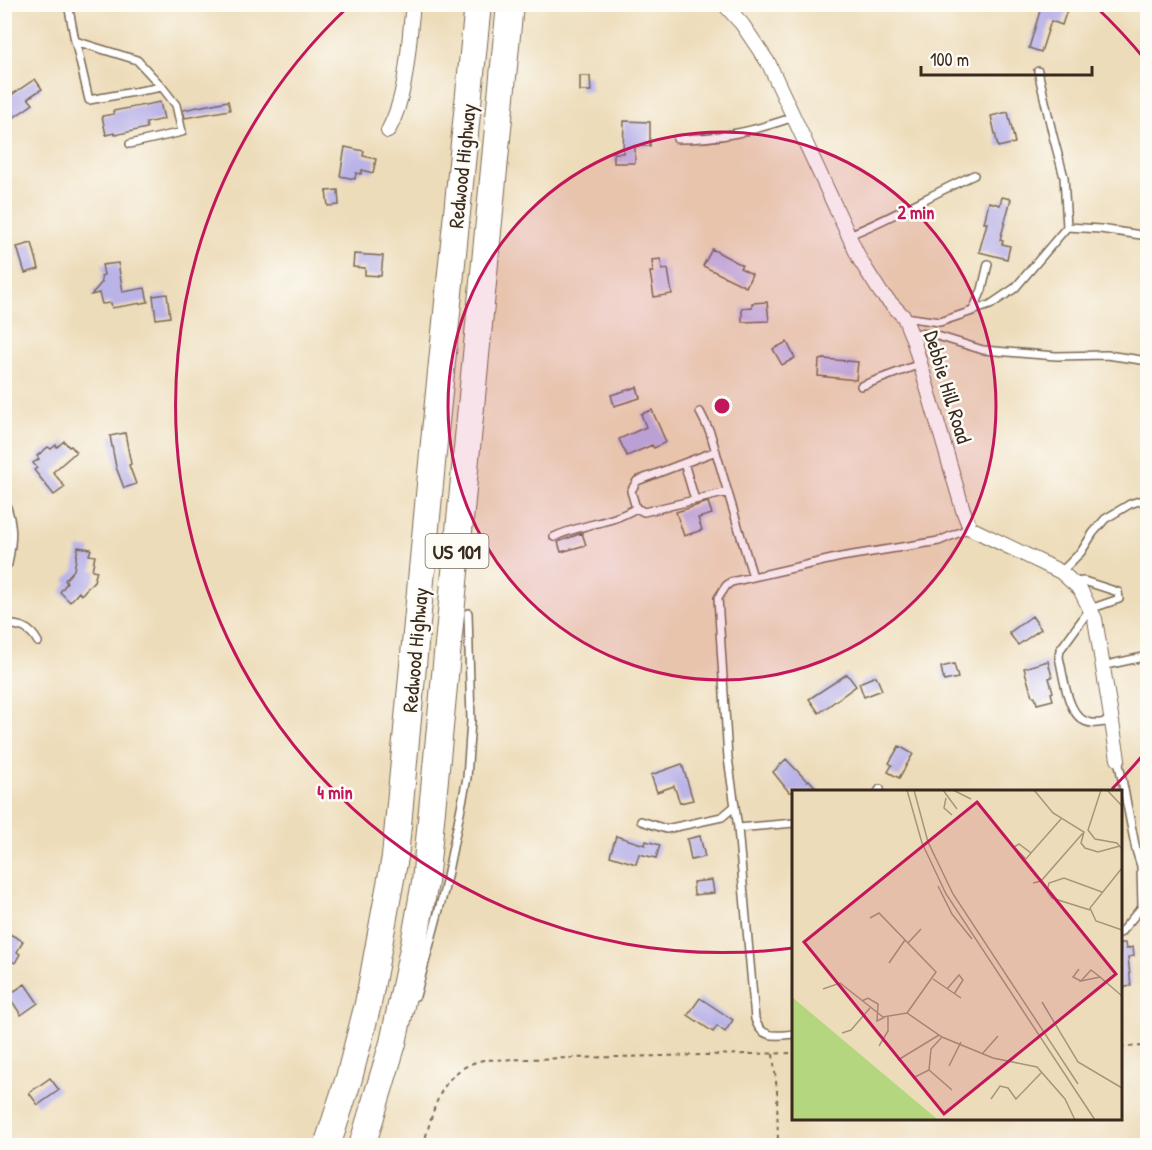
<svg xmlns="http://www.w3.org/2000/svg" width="1152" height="1150" font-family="'Patrick Hand',sans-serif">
<rect width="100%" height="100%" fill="#fdfcf7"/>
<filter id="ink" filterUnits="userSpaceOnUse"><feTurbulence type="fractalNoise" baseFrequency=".0167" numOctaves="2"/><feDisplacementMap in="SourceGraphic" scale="12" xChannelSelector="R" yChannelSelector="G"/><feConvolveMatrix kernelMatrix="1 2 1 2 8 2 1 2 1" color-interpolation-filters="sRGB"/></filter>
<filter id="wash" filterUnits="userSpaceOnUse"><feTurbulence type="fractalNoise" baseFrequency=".008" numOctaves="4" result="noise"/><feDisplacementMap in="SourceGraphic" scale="24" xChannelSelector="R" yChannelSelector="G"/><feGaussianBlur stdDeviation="1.35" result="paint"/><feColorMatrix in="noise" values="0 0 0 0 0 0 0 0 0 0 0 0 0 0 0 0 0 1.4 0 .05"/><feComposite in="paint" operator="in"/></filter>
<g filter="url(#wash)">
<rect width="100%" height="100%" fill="#eddcb9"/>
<g id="blocks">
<path fill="#bab3e8" d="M1042 4H1066L1065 9 1067 10 1062 25 1051 21 1041 52 1029 48Z
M580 76H590L591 91H580Z
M35 79 42 89 28 98 33 104 10 120 4 113V100Z
M228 101 230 110 185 118 183 110Z
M160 102 164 119 146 123 147 128 115 135 114 133 106 135 102 116 114 114 113 111Z
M1008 112 1015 143 998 147 991 116Z
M624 121 650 122V146H635V163H614V153H623Z
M345 147 364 151 363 156 376 159 373 173 362 170 361 174 356 173 355 179 340 176Z
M338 190 339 205 328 206 326 191Z
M1002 197 1011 199 1000 240 1003 241 1002 244 1010 246 1007 259 979 252 987 223H984L989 202 1000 205Z
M32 243 39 269 25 273 17 247Z
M712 249 742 265 740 268 752 274 746 287 703 266Z
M354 254 383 256 381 276 365 275V268L353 267Z
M661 259 662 270 668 269 672 294 654 297 650 272H653L652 260Z
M118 263 123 292 145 288 148 302 112 308 111 303 102 304 99 293 91 295 102 282 101 276 104 275 102 265Z
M167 294 170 317 156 319 153 296Z
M767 302 769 321 742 322V308L752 307V303Z
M787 342 795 358 782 365 773 349Z
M824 359 858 362 856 380 818 376 819 360Z
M637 387 640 398 614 406 611 395Z
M652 410 666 442 654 448 652 445 627 456 619 439 646 427 641 414Z
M125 433 131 464 129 465 136 484 124 488 116 467 110 436Z
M64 441 69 447 71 446 76 452 53 472 65 487 54 495 34 470 37 468 33 463 39 459 37 456 48 447 51 449 56 445 57 447Z
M708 502 712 514 698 518 702 530 684 536 676 512Z
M582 533 586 545 561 552 558 542Z
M78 547 91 549 89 555 95 556 92 570 97 571 94 581 81 595 79 592 70 602 60 592 67 583 65 580 74 570Z
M1032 616 1041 629 1018 645 1009 633Z
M1048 661 1052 677 1049 678 1053 692 1051 693 1053 700 1037 704 1035 697 1032 696 1024 668Z
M954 664 958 678 944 681 941 667Z
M847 674 856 686 819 713 809 699Z
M876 676 882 690 864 697 859 683Z
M899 746 913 754 899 778 888 772 892 765 889 763Z
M786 759 807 781 809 780 820 792H789L773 772Z
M682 764 693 800 680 803 674 786 657 792 651 775Z
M616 836 645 845 646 841 660 845 656 858 639 854 636 864 610 856Z
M700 836 705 857 691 860 687 839Z
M712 880 714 893 694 895 693 882Z
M4 931 23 941 17 952 20 954 15 963 12 961 4 974Z
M1120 943H1125L1126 949 1133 947 1134 956 1128 957 1131 986 1120 988Z
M25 984 38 1003 21 1015 8 995Z
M700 998 733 1020 725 1032 717 1026 713 1032 688 1015Z
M50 1078 59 1090 38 1105 29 1093Z"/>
</g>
</g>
<g filter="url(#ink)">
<use href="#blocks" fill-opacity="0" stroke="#796854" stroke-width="1.5"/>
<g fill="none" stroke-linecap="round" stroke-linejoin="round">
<defs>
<path id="service" d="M68 4 75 41 76 44 89 100 162 87 137 60 75 41
M1038 71 1053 136 1064 177 1067 227
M677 139C720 139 753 131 794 117
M130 144 182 132 176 105 162 87
M849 235C892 218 932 194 974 175
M973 310 982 290 988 264
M904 317 940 322 990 305 1015 288 1067 227 1100 229 1148 236
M911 333 931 334 983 350 1056 356 1107 355 1148 361
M861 386 920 364
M700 412 710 432 753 577
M716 451 637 481 631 491 636 508 644 512 728 492
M684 463 695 500
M4 499C14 524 13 538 8 564L4 566
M554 537C580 524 611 524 636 508
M1061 572 1081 552 1093 533 1105 519 1130 504 1148 498
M1073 582 1084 581 1118 592 1119 599 1090 609 1060 650 1059 657C1064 677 1067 721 1092 723 1098 724 1105 722 1112 721
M4 624C20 625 30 627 38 642
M1102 666 1148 656
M1118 759 1136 850 1141 866 1148 870
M878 792 880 789
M641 821 666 829 722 817 735 806
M738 828 794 823
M1120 933 1142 907 1141 866
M416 996 444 891 467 778 471 721 468 613
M794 1034C776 1036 761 1039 755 1019L738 828 728 758 718 598 726 586 731 582 841 557 939 541 970 528"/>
<path id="minor" d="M724 4 742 24 769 64 860 260 881 293 904 317 913 339 963 510 970 528 1061 572 1080 589 1095 619 1118 759
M388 131C408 94 408 46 413 4"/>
<path id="motorway" d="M327 1146 349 1078 368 1004 395 857 434 442 478 4
M362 1146 393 1043 413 949 425 882 510 4"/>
</defs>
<use href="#service" stroke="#796854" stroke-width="10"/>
<use href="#minor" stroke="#796854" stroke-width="16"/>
<use href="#motorway" stroke="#796854" stroke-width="28"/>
<path stroke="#796854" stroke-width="2" stroke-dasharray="4.5 4.5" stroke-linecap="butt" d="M1120 1047 1148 1046
M773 1054 777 1091 778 1146
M423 1146C435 1107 439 1071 483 1060L794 1053"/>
<use href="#service" stroke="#fff" stroke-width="7"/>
<use href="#minor" stroke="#fff" stroke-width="14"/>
<use href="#motorway" stroke="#fff" stroke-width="26"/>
</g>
</g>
<circle cx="722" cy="406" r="274" fill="#c2185b" fill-opacity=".12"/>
<g fill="none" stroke="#c2185b" stroke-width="3">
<circle cx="722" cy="406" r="274"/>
<path d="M1147 750A547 547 0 0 1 1112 789M793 948A547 547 0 0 1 349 6M1095 6A547 547 0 0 1 1147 62"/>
</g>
<g text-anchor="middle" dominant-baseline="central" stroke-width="5" stroke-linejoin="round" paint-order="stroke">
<rect fill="#fdfcf7" stroke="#75695f" stroke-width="1.5" x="425.5" y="534" width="63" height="34" rx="4.5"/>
<g font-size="20" font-weight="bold" fill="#3b2a1e">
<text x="457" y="551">US 101</text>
</g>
<g font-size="21" fill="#3b2a1e" stroke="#fdfcf7">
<text transform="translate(462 166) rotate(-84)">Redwood Highway</text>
<text transform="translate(948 387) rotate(73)">Debbie Hill Road</text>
<text transform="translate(415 650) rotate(-85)">Redwood Highway</text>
</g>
</g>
<g transform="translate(792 790)">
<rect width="330" height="330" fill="#eddcb9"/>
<path d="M0 207 145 329 146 330H0Z" fill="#b4d67e"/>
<path fill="none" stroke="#a6957b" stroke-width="1.5" d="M115 0 130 53 154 104 303 330M122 0 136 52 161 104 286 294M151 0 165 19M161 0 179 9M242 0 261 23 292 42 289 53 293 58 306 62 328 56M309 0 296 40 303 49 325 53 330 59M315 0 330 16M154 8 152 18 160 25M239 63 234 69 222 57 227 54 239 63 269 29M330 78 298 118 304 131 330 140M241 93 249 91 291 43M146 96 160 124 180 149M298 120 260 108 255 101 257 93 272 88 310 102M78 128 87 123 144 182 115 223M116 153 129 139M97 173 113 150M287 179 281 187 289 191M308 187 289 191 299 180 308 187 330 206M141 189 169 208M31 199 48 193 91 227 115 223 150 247 201 268 245 277 273 309 283 330M155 199 167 185 171 190 162 204M70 211 76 208 86 214 85 231 93 227M250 212 286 272 330 298M50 243 59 240 78 218M87 256 96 241V227M191 263 206 246M106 270 147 245M157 276 169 252M137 280 160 300M121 288 137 280 139 259 150 247M199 309 208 296 216 298 224 309 249 283"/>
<path fill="#c2185b" fill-opacity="0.15" stroke="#c2185b" stroke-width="3" d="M185 12 324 184 152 324 12 152Z"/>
<rect width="330" height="330" fill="none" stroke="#3b2a1e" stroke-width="3"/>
</g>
<circle cx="722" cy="406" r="9" fill="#c2185b" stroke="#fdfcf7" stroke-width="3"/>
<g font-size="18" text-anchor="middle" font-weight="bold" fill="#c2185b" stroke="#fdfcf7" stroke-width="5" stroke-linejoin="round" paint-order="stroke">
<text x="916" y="219">2 min</text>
<text x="335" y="799">4 min</text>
</g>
<rect width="1152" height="1150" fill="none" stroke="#fdfcf7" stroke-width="24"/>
<path d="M921 66v9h171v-9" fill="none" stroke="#3b2a1e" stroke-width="3"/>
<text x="930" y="66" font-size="18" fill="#3b2a1e" stroke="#fdfcf7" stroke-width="4.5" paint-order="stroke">100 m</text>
</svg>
